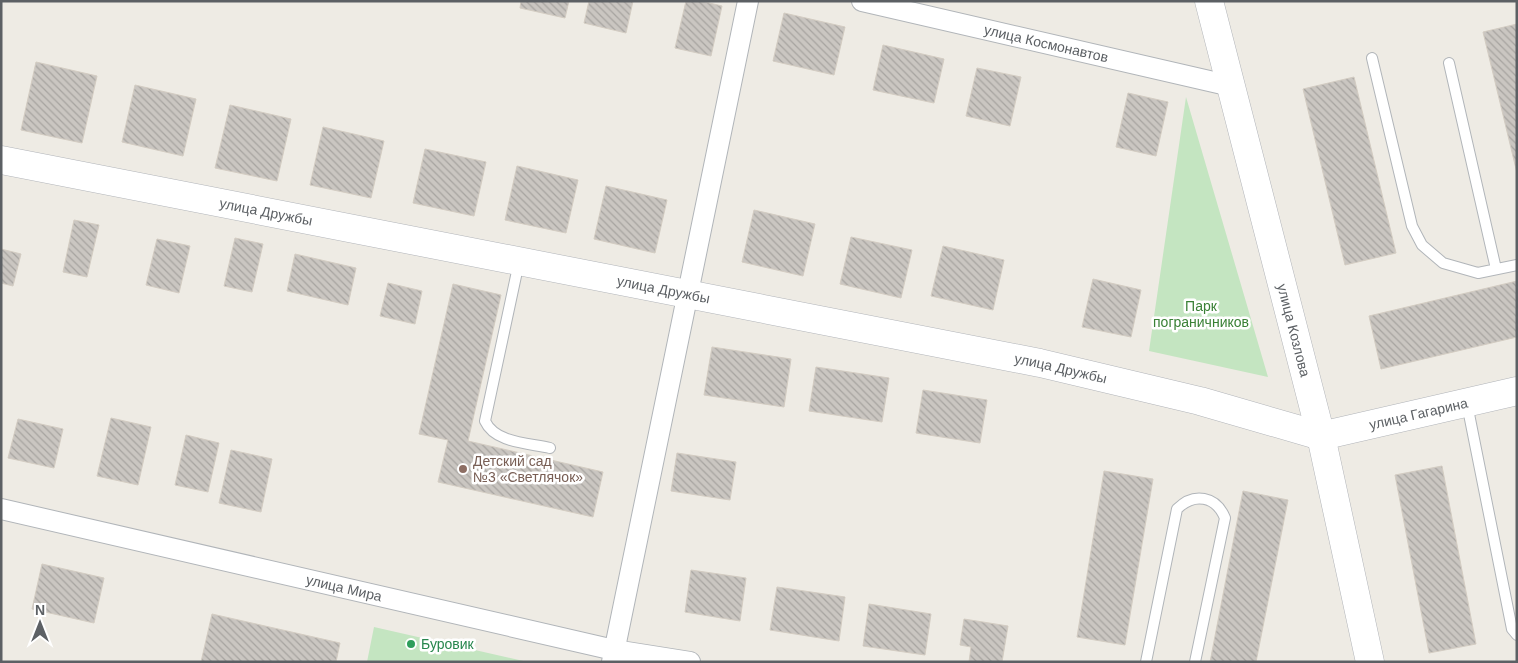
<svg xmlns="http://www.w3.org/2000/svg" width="1518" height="663" font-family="Helvetica,sans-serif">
<defs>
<pattern id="building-back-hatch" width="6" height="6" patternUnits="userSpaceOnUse" patternTransform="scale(1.25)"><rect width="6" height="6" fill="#cac6c1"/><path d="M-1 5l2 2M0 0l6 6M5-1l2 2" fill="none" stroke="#a7a4a0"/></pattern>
</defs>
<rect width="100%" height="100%" fill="#eeebe4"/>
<path fill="#c4e5c1" d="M1186 97 1268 377 1149 351Z
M374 627 528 662H367Z"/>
<path fill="url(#building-back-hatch)" stroke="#d3ccc2" d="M521 1H569L565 18 520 8Z
M589 1H633L626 33 584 23Z
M686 1H701L722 6 711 56 675 48Z
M784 13 845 27 834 75 773 61Z
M1517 24V173L1483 32Z
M883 45 944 59 934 103 873 90Z
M36 62 97 76 82 143 21 130Z
M977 68 1021 77 1010 126 966 116Z
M1354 77 1396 253 1345 265 1303 89Z
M135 85 196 99 183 156 122 142Z
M1128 93 1168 102 1156 156 1116 147Z
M230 105 291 119 277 181 215 168Z
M323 127 384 141 371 198 310 185Z
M425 149 486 162 474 216 413 203Z
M517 166 578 180 566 233 505 220Z
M606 186 667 200 655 253 594 239Z
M754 210 815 224 803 276 742 262Z
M74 220 99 225 87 277 63 272Z
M851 237 912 250 901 298 840 284Z
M235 238 263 244 252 292 224 286Z
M157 239 190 246 179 293 146 285Z
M943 246 1004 260 993 310 931 296Z
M1 249 21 254 13 286 1 283Z
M295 254 356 268 348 305 287 291Z
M1093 279 1141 290 1131 337 1082 327Z
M1517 281V337L1381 369 1369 316Z
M388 283 422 291 415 324 380 316Z
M453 284 501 295 468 441 603 472 593 517 438 482 448 440 419 434Z
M712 347 791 359 784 407 704 395Z
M816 367 889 378 882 422 809 411Z
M923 390 987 400 980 443 916 433Z
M111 418 151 427 138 485 97 476Z
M18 419 63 429 54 468 8 458Z
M186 435 219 443 208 492 175 485Z
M231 450 272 459 261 512 219 503Z
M677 453 736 462 730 500 671 491Z
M1442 466 1476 644 1429 653 1395 475Z
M1104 471 1153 479 1125 645 1077 637Z
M1243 491 1288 500 1256 662H1210Z
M42 564 104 578 94 623 32 609Z
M691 570 746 578 740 621 685 612Z
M777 587 845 597 839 641 770 630Z
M869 604 931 614 925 655 863 646Z
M212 614 340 643 336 662H201Z
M964 619 1008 626 1002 662H969L971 647 960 645Z"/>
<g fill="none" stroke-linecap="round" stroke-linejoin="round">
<defs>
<path id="lane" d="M1372 58 1412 226 1422 245 1443 263 1478 273 1517 265
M1449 63 1496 269
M519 262 485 421C495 443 528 443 550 448
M1467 404 1512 629 1517 635
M1146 662 1177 509C1194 492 1216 496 1225 518L1195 662"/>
<g id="street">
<path id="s1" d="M862 1 1231 86"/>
<path id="s2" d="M1 509 614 650 690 662"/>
<path d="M612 662 748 1"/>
</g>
<g id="secondary">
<path id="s3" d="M1209 1 1321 436 1370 662"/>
<path id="s4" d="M1 160 1040 363 1200 401 1321 436"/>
<path id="s5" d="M1321 436 1517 391"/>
</g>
</defs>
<use href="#lane" stroke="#b1b5b9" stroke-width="12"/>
<use href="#street" stroke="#b1b5b9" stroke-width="22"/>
<use href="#secondary" stroke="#b1b4b9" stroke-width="29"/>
<use href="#lane" stroke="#fff" stroke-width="10"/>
<use href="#street" stroke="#fff" stroke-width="20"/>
<use href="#secondary" stroke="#fff" stroke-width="28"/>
</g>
<circle fill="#8d6e63" stroke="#fff" stroke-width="2" cx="463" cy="469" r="5"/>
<circle fill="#2e9e5b" stroke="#fff" stroke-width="2" cx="411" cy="644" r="5"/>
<g text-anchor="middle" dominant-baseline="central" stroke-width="5" stroke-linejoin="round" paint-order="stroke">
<g font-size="14" fill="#5c6064" stroke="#fff">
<text stroke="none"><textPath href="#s1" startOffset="189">улица Космонавтов</textPath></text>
<text stroke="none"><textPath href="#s4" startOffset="270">улица Дружбы</textPath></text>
<text stroke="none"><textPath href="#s4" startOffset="675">улица Дружбы</textPath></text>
<text stroke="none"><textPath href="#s3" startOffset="340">улица Козлова</textPath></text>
<text stroke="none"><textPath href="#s4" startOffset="1080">улица Дружбы</textPath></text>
<text stroke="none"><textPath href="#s5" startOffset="100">улица Гагарина</textPath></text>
<text stroke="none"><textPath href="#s2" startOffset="352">улица Мира</textPath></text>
</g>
<g font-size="14" fill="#3a8136" stroke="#fff">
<text x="1201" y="306">Парк<tspan x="1201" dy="16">пограничников</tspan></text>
</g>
<g font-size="14" fill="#785e54" stroke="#fff" text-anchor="start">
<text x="473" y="461">Детский сад<tspan x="473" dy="16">№3 «Светлячок»</tspan></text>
</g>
<g font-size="14" fill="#27864d" stroke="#fff" text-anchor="start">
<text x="421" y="644">Буровик</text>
</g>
</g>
<rect width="1518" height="663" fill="none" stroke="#5c6064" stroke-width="5"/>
<g transform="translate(40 623)" stroke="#ffffff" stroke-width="4" paint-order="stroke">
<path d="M0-4L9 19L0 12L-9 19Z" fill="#5c6064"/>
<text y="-8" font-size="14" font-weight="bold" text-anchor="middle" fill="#5c6064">N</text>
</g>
</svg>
